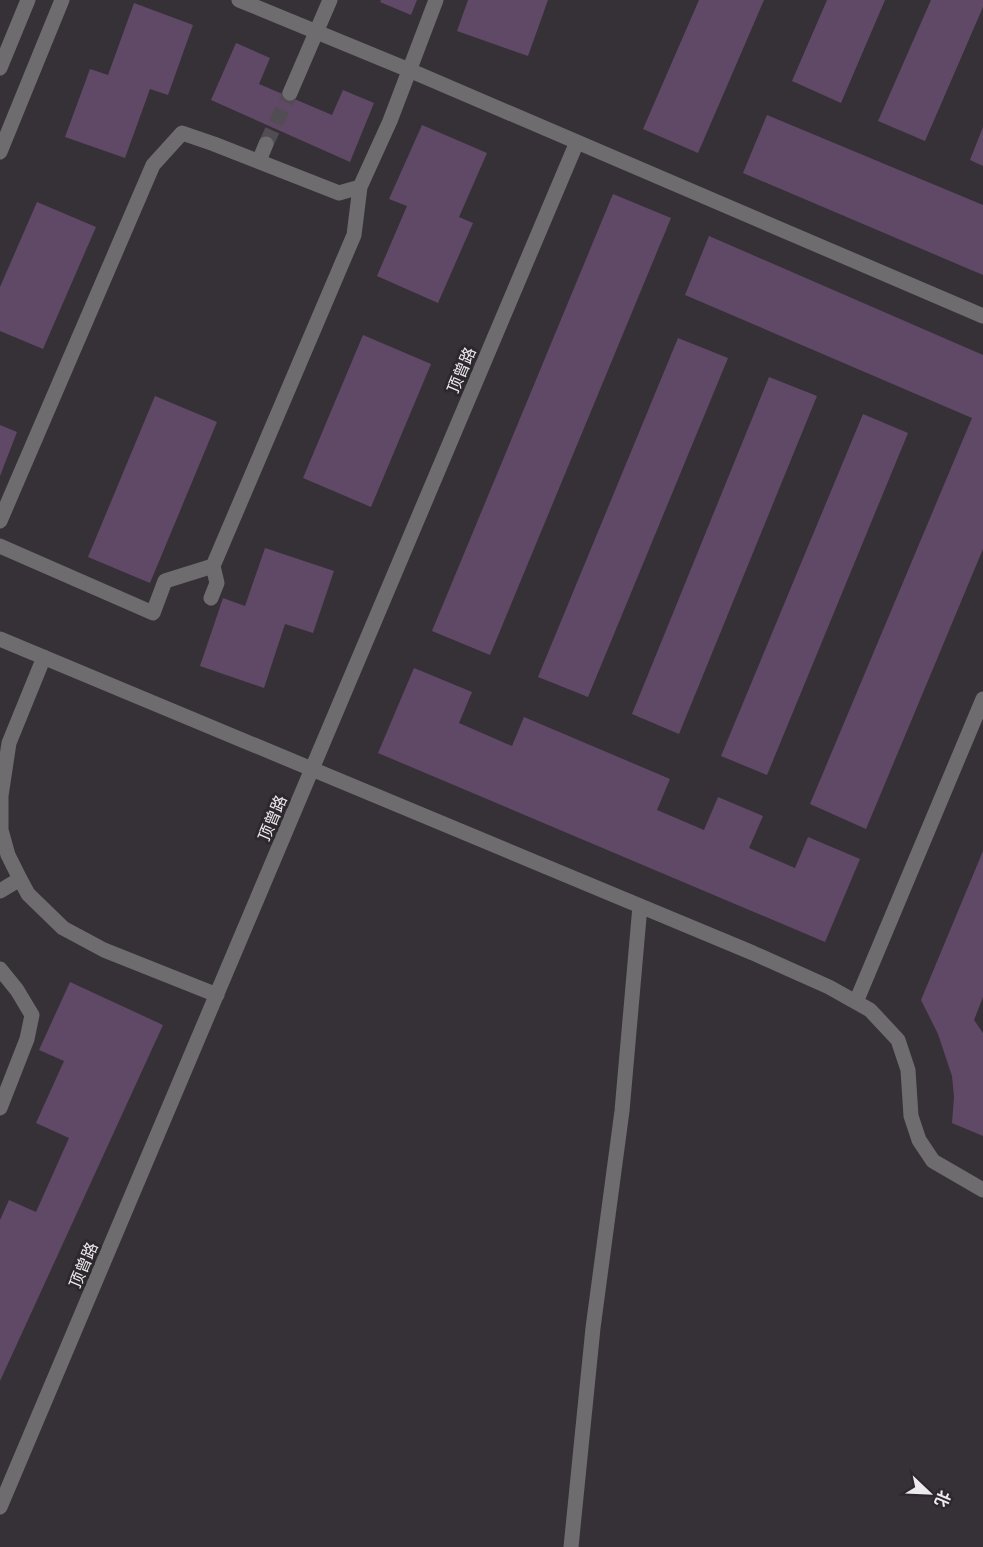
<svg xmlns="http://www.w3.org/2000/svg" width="983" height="1547" font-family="'Noto Serif','Noto Sans SC',serif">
<rect width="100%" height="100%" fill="#363137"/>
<path fill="#604966" d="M381 0H417L411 15 380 2Z
M468 0H548L528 56 457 31Z
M699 0H764L698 153 643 129Z
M827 0H885L841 103 792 81Z
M931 0H983V7L925 141 878 121Z
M134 3 193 25 168 95 150 89 125 158 65 137 90 69 108 75Z
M236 43 270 58 259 84 332 115 343 90 374 103 350 162 211 100Z
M767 115 983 205V275L743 173Z
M422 125 487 153 459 217 473 223 438 303 377 276 407 206 389 199Z
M983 127V166L970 160Z
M613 194 671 218 490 655 432 631Z
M37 202 96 227 43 349 0 331V287Z
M709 236 983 355V549L866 829 810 804 972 418 685 295Z
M363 335 431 364 371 507 303 478Z
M678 338 728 358 588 697 538 677Z
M769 377 817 396 679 734 632 714Z
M155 396 217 422 150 583 88 557Z
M863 414 908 433 767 775 721 756Z
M0 425 17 432 0 476Z
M265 548 334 571 313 633 285 624 264 688 200 666 223 598 245 606Z
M414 668 472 692 459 723 512 746 524 717 670 779 657 810 704 830 718 797 763 816 749 848 795 868 808 837 860 859 825 942 378 753Z
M983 851V997L974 1020 983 1033V1136L952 1123 954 1097 952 1076 938 1034 921 1000Z
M70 982 163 1025 0 1381V1220L9 1200 36 1212 69 1138 36 1123 64 1061 39 1050Z"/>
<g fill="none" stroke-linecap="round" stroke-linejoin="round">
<path stroke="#524d53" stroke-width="15" stroke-dasharray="15 8" stroke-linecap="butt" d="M266 144 290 93"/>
<path stroke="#6e6c6f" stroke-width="15" d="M239 0 409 70 983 316
M0 68 28 0
M290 93 330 0
M0 152 62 0
M259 161 266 144
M0 521 153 165 182 133 214 144 339 193 360 187
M0 546 153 613 165 581 213 566
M211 598 217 583 213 566 354 235 360 187 390 121 436 0
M0 639 753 953 829 987 870 1010 898 1040 908 1070 911 1116 919 1140 933 1161 983 1190
M44 657 9 743 1 796V830L8 855 20 879 28 894 63 928 104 950 217 995
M0 891 20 879
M0 969 17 990 32 1015 27 1039 0 1108
M856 1002 983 699
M0 1507 577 142
M571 1547 593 1328 622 1111 640 906"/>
</g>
<g text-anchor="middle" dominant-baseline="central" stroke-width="6" stroke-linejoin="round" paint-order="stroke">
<g font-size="16" fill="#eeebef" stroke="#2c282d">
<text transform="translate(461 370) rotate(-67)">顶曾路</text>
<text transform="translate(272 818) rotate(-67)">顶曾路</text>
<text transform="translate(83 1265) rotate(-67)">顶曾路</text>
</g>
</g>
<g transform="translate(929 1493) rotate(113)" stroke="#2c282d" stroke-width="4.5" paint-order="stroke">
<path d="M0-4.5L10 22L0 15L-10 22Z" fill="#eeebef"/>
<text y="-9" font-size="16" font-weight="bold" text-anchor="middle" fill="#eeebef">北</text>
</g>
</svg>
